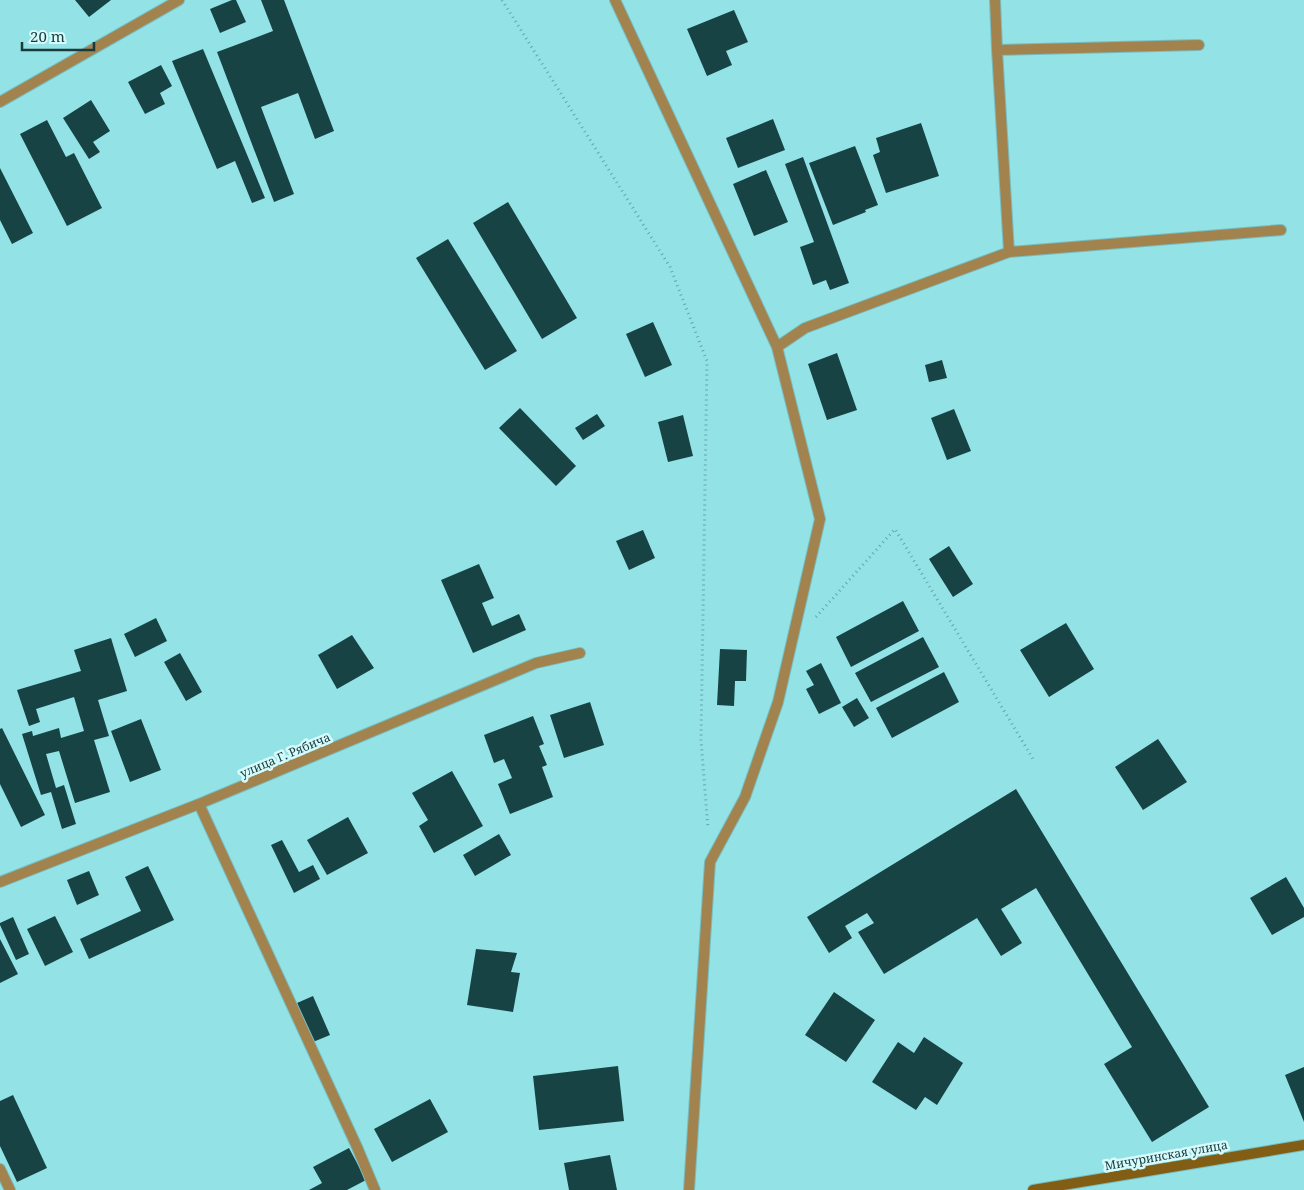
<svg xmlns="http://www.w3.org/2000/svg" width="1304" height="1190" font-family="'Noto Serif',serif">
<rect width="100%" height="100%" fill="#92e2e6"/>
<path fill="#174345" d="M75 0H111L89 17Z
M232 0H236L246 22 220 33 210 9Z
M261 0H284L334 131 315 139 298 93 261 107 294 194 274 202 217 52 273 31Z
M734 10 748 42 726 51 732 65 707 76 687 29Z
M203 49 265 198 252 203 235 161 217 169 172 61Z
M161 65 172 86 160 93 165 104 145 114 128 82Z
M91 100 110 131 93 142 100 152 89 159 63 118Z
M773 119 785 150 738 168 726 138Z
M47 120 66 157 74 153 102 208 67 226 20 134Z
M921 123 939 176 886 193 873 155 880 152 876 138Z
M855 146 878 205 865 210 866 212 833 225 809 163Z
M803 157 849 283 830 290 826 280 813 285 800 247 814 242 785 164Z
M0 168 33 233 12 244 0 220Z
M766 170 788 222 754 236 733 184Z
M508 202 577 318 542 339 473 223Z
M448 239 517 351 485 370 416 258Z
M653 322 672 365 645 377 626 334Z
M837 353 857 410 827 420 808 364Z
M942 360 947 378 929 382 925 365Z
M520 408 576 466 556 486 499 428Z
M954 409 971 451 947 460 931 418Z
M597 414 605 426 583 440 575 428Z
M683 415 693 456 668 462 658 422Z
M643 530 655 558 629 570 616 541Z
M949 546 973 584 953 597 929 559Z
M479 564 494 598 482 603 492 626 519 614 526 630 473 653 441 580Z
M903 601 919 631 851 667 836 637Z
M156 618 167 641 135 657 124 634Z
M1066 623 1094 669 1049 697 1020 650Z
M352 635 374 668 337 689 318 655Z
M923 637 939 667 871 702 855 673Z
M111 638 127 691 98 700 109 736 94 740 110 792 75 803 59 751 46 754 56 788 64 785 76 824 62 829 51 792 41 795 22 734 32 731 33 736 59 728 61 738 84 731 74 697 36 709 40 722 29 726 17 690 81 671 74 650Z
M720 649 747 650 746 681H735L734 706 717 705Z
M180 653 202 692 186 701 164 662Z
M821 663 841 703 819 714 806 689 814 685 806 671Z
M944 672 959 702 892 738 876 708Z
M857 698 869 718 854 727 842 707Z
M590 702 604 745 564 758 550 715Z
M533 716 544 744 539 746 547 765 542 767 553 797 510 814 498 784 512 778 504 759 494 763 484 735Z
M141 719 161 770 130 782 111 731Z
M2 728 45 815 21 827 0 784V729Z
M1158 739 1187 782 1143 810 1115 767Z
M452 771 483 826 434 853 419 826 428 820 412 793Z
M1016 789 1209 1107 1152 1142 1104 1064 1132 1047 1036 888 1001 909 1022 943 1001 956 977 918 884 974 858 932 874 923 867 913 845 926 852 938 829 953 807 917Z
M348 817 368 853 327 875 307 840Z
M499 834 511 855 475 876 463 855Z
M282 840 299 872 313 865 320 879 294 893 271 845Z
M148 866 174 920 89 959 80 939 141 911 125 877Z
M89 871 99 895 77 905 67 880Z
M1286 877 1304 908V917L1272 935 1250 898Z
M55 916 73 952 45 966 27 929Z
M13 917 29 954 16 960 0 925V923Z
M0 939 18 974 0 983Z
M476 949 517 953 511 972 520 973 513 1012 467 1005Z
M834 992 875 1020 846 1062 805 1035Z
M313 996 330 1035 313 1042 297 1003Z
M924 1037 963 1063 937 1105 925 1097 916 1110 872 1082 898 1042 914 1053Z
M618 1066 624 1121 539 1130 533 1076Z
M1304 1067V1122L1285 1075Z
M13 1095 47 1168 17 1182 0 1146V1101Z
M430 1099 448 1132 392 1162 374 1129Z
M349 1148 366 1180 347 1190H309L322 1183 313 1167Z
M610 1155 617 1190H569L564 1163Z"/>
<g fill="none" stroke-linecap="round" stroke-linejoin="round">
<defs>
<path id="street" d="M615 0 777 347 820 519 778 702 745 797 710 862 689 1190
M997 50 1199 45
M0 102 179 0
M1009 252 1281 230
M777 347 805 328 1009 252 997 50 995 0
M199 804 357 1147 375 1190
M0 882 199 804 536 663 580 653
M0 1169 10 1190"/>
<path id="secondary" d="M1033 1190 1304 1145"/>
</defs>
<use href="#street" stroke="#77bdc1" stroke-width="12"/>
<use href="#secondary" stroke="#77bdc1" stroke-width="12"/>
<path stroke="#66a5a8" stroke-width="3" stroke-dasharray="1 4" stroke-linecap="butt" d="M502 0 670 267 707 361 701 740 708 829
M816 617 895 529 1033 759"/>
<use href="#street" stroke="#a2834e" stroke-width="10"/>
<use href="#secondary" stroke="#825e14" stroke-width="10"/>
</g>
<g text-anchor="middle" dominant-baseline="central" stroke-width="5" stroke-linejoin="round" paint-order="stroke">
<g font-size="12" fill="#193b3c" stroke="#d5fbfd">
<text transform="translate(285 755) rotate(-23)">улица Г. Рябича</text>
<text transform="translate(1166 1155) rotate(-10)">Мичуринская улица</text>
</g>
</g>
<path d="M22 42v8h72v-8" fill="none" stroke="#193b3c" stroke-width="2.5"/>
<text x="30" y="42" font-size="15" fill="#193b3c" stroke="#d5fbfd" stroke-width="4" paint-order="stroke">20 m</text>
</svg>
